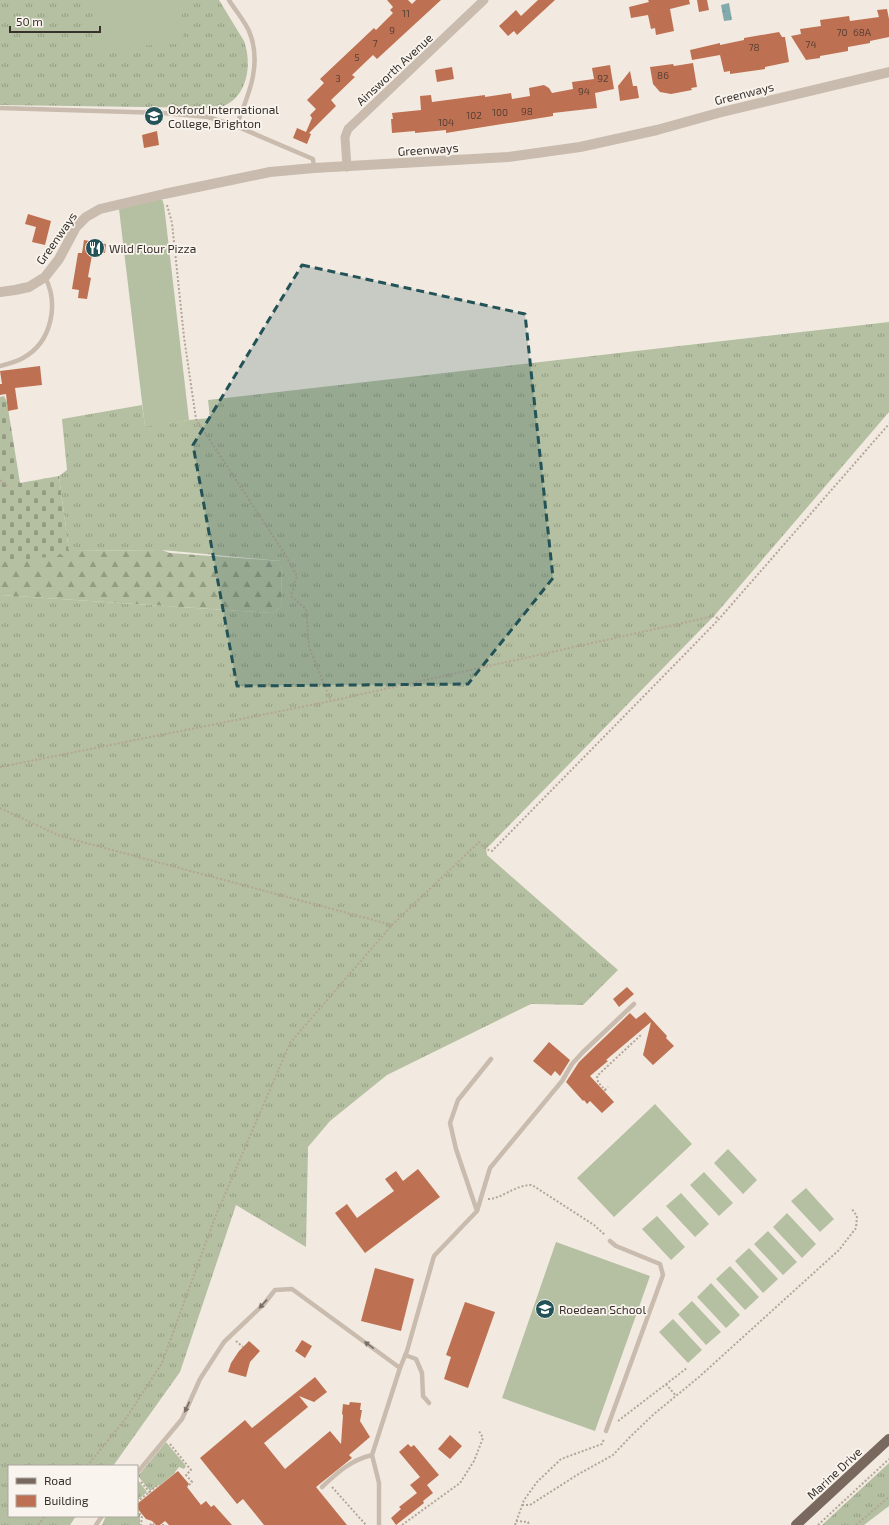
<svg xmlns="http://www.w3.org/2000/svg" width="889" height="1525" font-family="'Exo 2',sans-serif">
<defs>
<pattern id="grass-tufts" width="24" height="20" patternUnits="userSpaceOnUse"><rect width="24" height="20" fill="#b4c0a1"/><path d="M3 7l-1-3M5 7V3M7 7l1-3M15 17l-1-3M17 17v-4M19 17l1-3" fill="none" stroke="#939c83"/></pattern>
<pattern id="forest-firs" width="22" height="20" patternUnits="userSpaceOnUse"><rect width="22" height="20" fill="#b4c0a1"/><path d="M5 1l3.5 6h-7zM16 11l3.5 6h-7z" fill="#939c83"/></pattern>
<pattern id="cemetery-stones" width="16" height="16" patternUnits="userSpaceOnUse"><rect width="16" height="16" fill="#b4c0a1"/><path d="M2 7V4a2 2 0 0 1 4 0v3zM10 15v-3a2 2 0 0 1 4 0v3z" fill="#939c83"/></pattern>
<pattern id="water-ripples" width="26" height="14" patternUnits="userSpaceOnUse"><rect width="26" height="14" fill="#81aaad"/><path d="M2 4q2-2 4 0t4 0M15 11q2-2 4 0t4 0" fill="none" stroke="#6b8b8d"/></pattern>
</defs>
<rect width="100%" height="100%" fill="#f2eae0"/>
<path fill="url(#grass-tufts)" d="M0 0H219L244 41C253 65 247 103 216 108L0 105Z
M889 322V412L714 616 486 849 487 855 618 970 583 1005 531 1004 387 1075 330 1121 308 1147 306 1247 236 1205 180 1372 113 1466H9V1516H76L70 1525H0V595L273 613 282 606 281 561 162 550 69 551 59 476 67 470 62 419 142 405 145 426 189 420 210 418 208 400Z
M166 1442 186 1466 184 1469 179 1467 175 1472V1473L159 1486 158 1485 150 1491 138 1476Z
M889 1463V1506L864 1525H822Z
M137 1479 147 1492 137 1501Z
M137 1511 140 1514V1525H102L106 1516H137Z"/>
<path fill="url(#forest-firs)" d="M0 535 69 551 162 550 170 553 281 561 282 606 273 613 0 595Z"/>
<path fill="url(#cemetery-stones)" d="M4 396 7 402 20 483 59 476 69 551 66 555 0 562V397Z"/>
<path fill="#b4c0a1" d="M94 0H181L183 43 97 49Z
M162 199 164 205 189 420 145 427 119 209Z
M655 1104 692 1144 614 1217 577 1178Z
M728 1149 757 1180 743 1194 714 1163Z
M704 1172 733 1203 719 1216 690 1185Z
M806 1188 834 1219 820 1232 791 1201Z
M681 1193 709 1224 695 1237 666 1206Z
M787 1213 816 1244 802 1258 773 1227Z
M657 1216 685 1247 671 1260 642 1229Z
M768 1231 797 1262 783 1275 754 1244Z
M556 1242 650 1276 595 1431 502 1398Z
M749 1248 778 1279 763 1293 735 1261Z
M730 1266 759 1297 745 1310 716 1279Z
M711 1283 740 1315 726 1328 697 1297Z
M692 1301 721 1332 706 1345 678 1314Z
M673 1319 702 1350 688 1363 659 1332Z"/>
<path fill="url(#water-ripples)" d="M729 3 732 20 724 21 721 5Z"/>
<path fill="#be7152" d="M387 0H408L412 4 416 0H441L377 59 373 55 352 75 355 77 331 100 336 106 309 133 311 134 307 144 293 138 297 128 306 132 312 118 310 115 316 109 307 100 324 83 320 79 374 28 376 30 393 13 390 10 393 7Z
M538 0H555L517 35 514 31 508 36 499 26 516 10 521 16Z
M648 0H689L690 4 670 9 674 31 656 35 655 28 651 29 648 15 631 18 629 7 649 2Z
M697 0H707L709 10 699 12Z
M887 9 889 19V37L870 41V43L848 47V51L820 56V58L806 60 791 36 801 34 800 29 821 26 820 20 849 16 850 21 879 17 877 10Z
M779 32 782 37H785L789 62 765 67V69L730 74V71L724 72 720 55 692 60 690 50 720 43V45L744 40V38Z
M693 63 697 87 691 88 692 90 671 94 660 92 653 84 650 67 673 64 674 66Z
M610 65 614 89 595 93 597 108 553 113V116L446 133V130L415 133V131L392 133 391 119H393L392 113 421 110 420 96 431 95 432 102 485 95V97L511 93 512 99 530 96 529 88 544 85 549 88 552 93 573 89 572 82 594 79 592 68Z
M452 67 454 79 437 82 435 70Z
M630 71 633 86H637L639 98 620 101 618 86Z
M157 131 159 145 144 148 142 135Z
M28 214 51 221 45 245 32 242 36 227 25 224Z
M84 240 106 244 105 253 98 252 97 256 92 255 88 277 91 278 87 299 78 298 79 290 72 289 78 253H82Z
M40 366 42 385 15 388 18 409 8 411 6 394 0 395V384H2L0 371Z
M627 987 634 994 619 1007 613 999Z
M645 1012 667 1036 666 1038 674 1046 653 1065 643 1055 651 1022 606 1060 608 1061 590 1076 614 1102 602 1113 590 1101 587 1104 584 1100 583 1101 566 1082 579 1062 630 1013 636 1019Z
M549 1042 570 1060 560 1076 555 1071 551 1076 533 1061Z
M418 1169 440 1197 365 1253 335 1213 347 1204 357 1218 394 1191 385 1179 396 1171 403 1181Z
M375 1268 414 1279 401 1331 361 1321Z
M465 1302 495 1312 468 1388 444 1379 451 1357 446 1355Z
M302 1340 312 1346 305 1358 295 1351Z
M249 1341 260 1351 250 1362 246 1377 228 1372 231 1363 239 1351Z
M315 1377 327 1392 314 1402 299 1396 308 1407 264 1443 285 1469 330 1431 341 1444 343 1415 342 1414 343 1404 349 1405 350 1402 361 1403 360 1410H362L360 1421 370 1437 349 1455 352 1458 316 1487 347 1525H264L243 1499 237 1504 200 1458 245 1420 252 1428Z
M450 1435 462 1446 450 1459 438 1449Z
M408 1444 411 1447 414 1445 439 1475 427 1485 433 1493 423 1501 424 1503 396 1525 391 1518 401 1509 399 1507 417 1493 410 1485 420 1477 399 1452Z
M178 1471 189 1484 187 1487 201 1505 206 1501 211 1507 214 1505 232 1525H169L165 1521 160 1525H156L152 1521 146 1519 137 1508V1504Z"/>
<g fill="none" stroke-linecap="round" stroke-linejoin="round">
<path stroke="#b5a597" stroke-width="2" stroke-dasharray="2 2" stroke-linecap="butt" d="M167 205 172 223 184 337 196 419 286 556 297 576 291 596 306 609 309 647 331 701
M0 480 6 484 7 489
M0 767 331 701 714 616 719 619
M0 808 60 836 392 925
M605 1090 608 1087
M604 1091 605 1090 598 1082 597 1076 642 1034
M488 1199C502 1199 514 1185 532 1185L594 1225 605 1235
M236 1341 243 1347
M666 1384 676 1396
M618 1421 687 1368
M170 1444 191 1470 186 1475 192 1482 187 1487
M87 1466 127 1417 162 1363 214 1220 290 1043 392 925 479 842 486 849 492 851 691 648 719 619 889 424
M332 1487 366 1525
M137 1502 158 1485
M522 1505H530L577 1475 613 1455 631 1436 654 1414 699 1377 839 1250 856 1228 857 1216 851 1208
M137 1510 142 1516 141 1525
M516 1521 528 1522 529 1525
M38 1525 45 1516
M150 1525 152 1523 154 1525
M162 1525H165
M402 1525 460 1483 474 1461 483 1438 479 1431
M515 1525 524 1500 537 1482 561 1459 602 1444 604 1439
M818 1525 889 1459
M856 1525 889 1497"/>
<path stroke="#c9bbad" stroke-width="4.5" d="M229 0C235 10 244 20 249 31 263 64 248 96 236 126
M0 108 163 113 208 117 236 126 313 159 314 168
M0 366C8 364 16 362 23 358 52 342 59 304 45 277
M477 1211 456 1149 450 1123 458 1100 491 1059
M405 1355 416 1359 422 1373 423 1396 429 1403
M606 1431 663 1275 660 1264 616 1246 610 1241
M137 1473 182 1419 200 1379 224 1342 264 1304 275 1290 292 1289 400 1368
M322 1487C338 1472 351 1460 372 1455
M96 1525 102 1516
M379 1525V1483L372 1455 400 1368 407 1351 434 1256 477 1211 490 1168 562 1081 572 1064 583 1052 634 1004"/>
<path stroke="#c9bbad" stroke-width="9" d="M347 167 345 137 348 129 484 0"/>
<path stroke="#c9bbad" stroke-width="10" d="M0 292 15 290 29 287 45 277 59 259 76 227 86 217 100 209 164 194 270 172 314 168 508 157 580 147 657 130 718 113 889 72"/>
<path stroke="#79685d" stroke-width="10" d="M796 1525 889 1439"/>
<path stroke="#b5a597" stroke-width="2" stroke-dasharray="2 2" stroke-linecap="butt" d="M141 1482 150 1493"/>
</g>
<defs><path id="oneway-solid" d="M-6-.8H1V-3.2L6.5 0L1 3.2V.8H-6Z"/></defs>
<g fill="#796f66">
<use href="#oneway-solid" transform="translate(263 1304) rotate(133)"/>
<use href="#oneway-solid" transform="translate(369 1345) rotate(-144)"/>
<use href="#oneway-solid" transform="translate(187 1407) rotate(115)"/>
</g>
<path fill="#235257" fill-opacity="0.2" stroke="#235257" stroke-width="3" stroke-dasharray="8 5" stroke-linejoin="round" d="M302 265 525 314 553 578 468 684 237 686 193 445Z"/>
<defs>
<symbol id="school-disc" viewBox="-11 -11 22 22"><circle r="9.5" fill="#235257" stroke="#f9f4ed"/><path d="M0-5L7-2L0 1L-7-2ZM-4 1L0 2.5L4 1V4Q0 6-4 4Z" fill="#fff"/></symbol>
<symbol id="restaurant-disc" viewBox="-11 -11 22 22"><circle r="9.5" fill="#235257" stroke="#f9f4ed"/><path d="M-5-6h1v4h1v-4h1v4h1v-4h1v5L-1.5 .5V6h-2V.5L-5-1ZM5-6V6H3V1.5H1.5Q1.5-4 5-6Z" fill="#fff"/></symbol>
</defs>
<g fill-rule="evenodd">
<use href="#school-disc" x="143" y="105" width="22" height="22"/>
<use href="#restaurant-disc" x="84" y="237" width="22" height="22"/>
<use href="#school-disc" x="534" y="1298" width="22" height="22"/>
</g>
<g text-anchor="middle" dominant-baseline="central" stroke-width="3.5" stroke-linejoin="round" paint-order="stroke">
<g font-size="10" fill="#5a4035">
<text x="406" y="13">11</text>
<text x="392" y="30">9</text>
<text x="842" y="32">70</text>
<text x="862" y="32">68A</text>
<text x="375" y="43">7</text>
<text x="811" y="44">74</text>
<text x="754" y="47">78</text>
<text x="357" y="57">5</text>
<text x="663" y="75">86</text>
<text x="338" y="78">3</text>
<text x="603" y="78">92</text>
<text x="584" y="91">94</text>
<text x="527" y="111">98</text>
<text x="500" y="112">100</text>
<text x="474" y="115">102</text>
<text x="446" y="122">104</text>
</g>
<g font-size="12" fill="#38302b" stroke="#f9f4ed">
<text transform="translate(394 69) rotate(-43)">Ainsworth Avenue</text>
<text transform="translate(744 93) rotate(-14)">Greenways</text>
<text transform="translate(428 149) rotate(-4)">Greenways</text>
<text transform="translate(56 238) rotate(-55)">Greenways</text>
<text transform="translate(834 1473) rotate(-43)">Marine Drive</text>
</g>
<g font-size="12" fill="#38302b" stroke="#f9f4ed" text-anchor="start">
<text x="168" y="109">Oxford International<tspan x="168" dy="14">College, Brighton</tspan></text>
<text x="109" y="248">Wild Flour Pizza</text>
<text x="559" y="1309">Roedean School</text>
</g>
</g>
<rect x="8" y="1465" width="130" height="52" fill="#f9f4ed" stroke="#aca69f"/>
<rect x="16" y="1478" width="20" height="6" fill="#79685d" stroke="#aca69f"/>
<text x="44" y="1485" font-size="12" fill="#38302b">Road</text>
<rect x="16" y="1495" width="20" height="12" fill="#be7152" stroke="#aca69f"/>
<text x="44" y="1505" font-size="12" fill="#38302b">Building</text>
<path d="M10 26v6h90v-6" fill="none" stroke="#38302b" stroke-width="2"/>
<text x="16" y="26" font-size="12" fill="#38302b" stroke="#f9f4ed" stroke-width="3" paint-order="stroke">50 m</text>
</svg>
